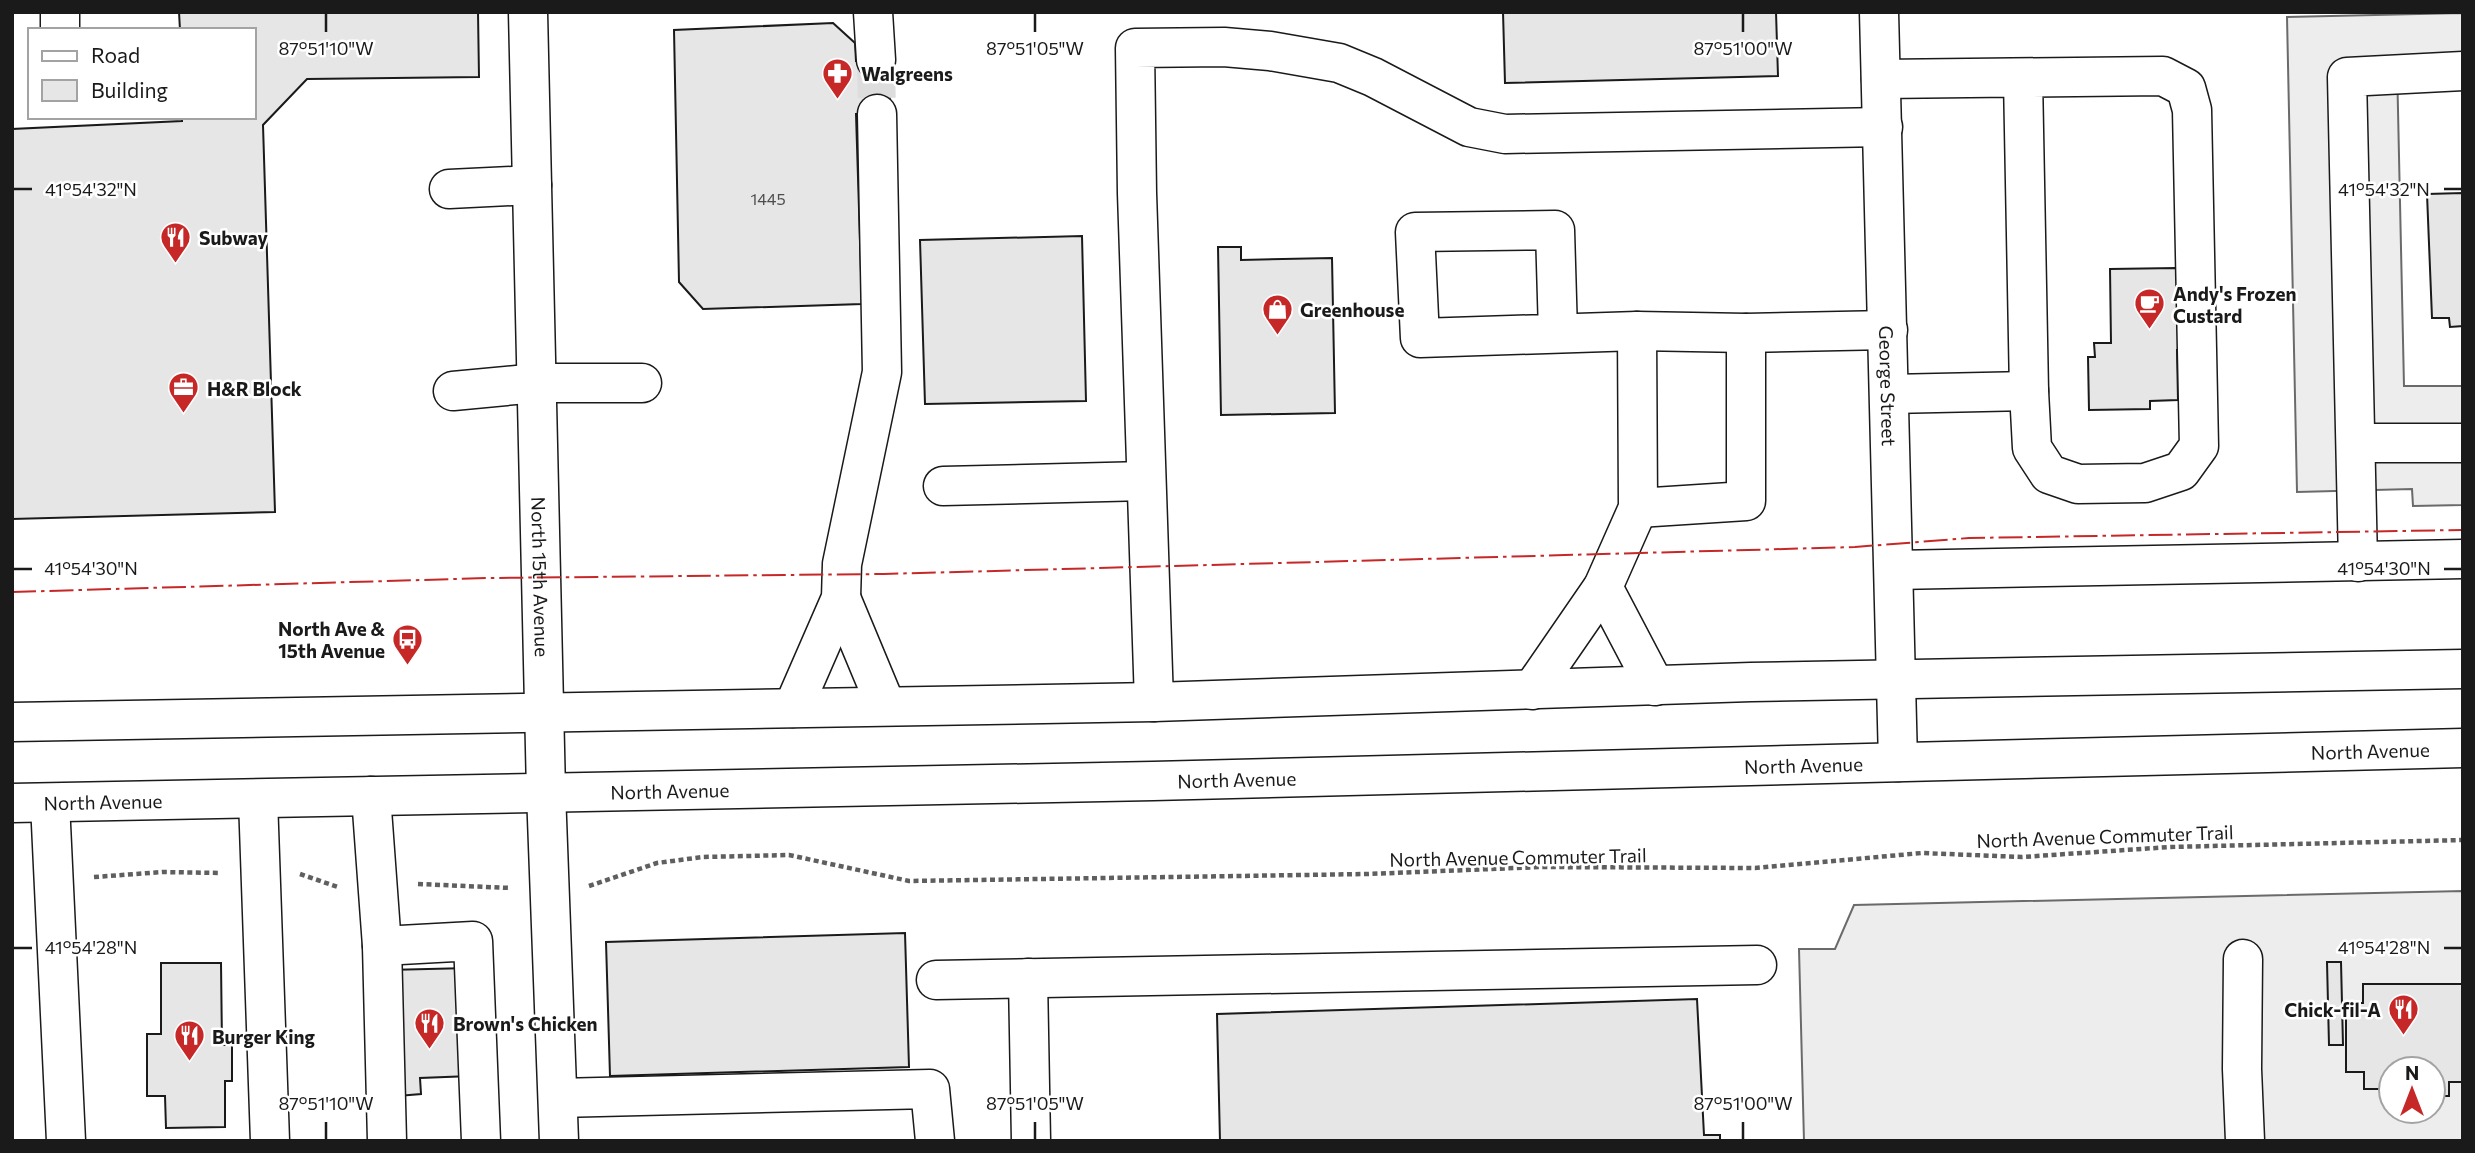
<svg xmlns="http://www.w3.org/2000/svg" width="2475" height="1153" font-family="Commissioner,sans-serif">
<rect width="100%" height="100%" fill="#fff"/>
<path fill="#ededed" stroke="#6a6a6a" stroke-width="2" fill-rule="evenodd" d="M2463 13V62L2397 64 2404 386H2463V505L2413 506 2412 489 2297 492 2287 17Z
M2463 891V1141H1804L1799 949H1835L1854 905ZM2391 1069H2433V1111H2391Z"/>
<path fill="#e6e6e6" stroke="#1a1a1a" stroke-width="2" d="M179 12H478L479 77 307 79 263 125 275 512 12 519V129L182 121V117H254V30H180Z
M1503 12H1776L1778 76 1505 83Z
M833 23 855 43 856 61 889 60 890 113 856 114 862 304 703 309 679 282 674 30Z
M2463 193V326L2450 327 2449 318H2432L2427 194Z
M1082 236 1086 401 925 404 920 240Z
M1218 247H1241V260L1332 258 1335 413 1221 415Z
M2177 268 2190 350H2177L2178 400 2150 401V409L2089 410 2088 357H2095L2094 343H2111L2110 269Z
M905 933 909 1067 610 1076 606 942Z
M2327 962H2341L2343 1045H2329Z
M161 963H221L222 1045H232V1081H225V1127L166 1128 165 1096H147V1034H161Z
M469 968 471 1076 420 1078 421 1094 398 1096 387 970Z
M2363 984H2463V1082H2449V1096H2433V1069H2391V1089H2364V1072H2346V1003H2363Z
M1697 999 1704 1135H1720V1141H1220L1217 1014Z"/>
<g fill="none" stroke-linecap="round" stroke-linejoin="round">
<path stroke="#ddd" stroke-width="38" stroke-dasharray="38 19" stroke-linecap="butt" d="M876 60 877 114"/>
<defs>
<g id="minor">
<path id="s1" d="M528 12 546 792 559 1141"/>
<path d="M873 12 876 60"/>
<path id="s2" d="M1879 12 1898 762"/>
<path d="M60 30V12"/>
<path d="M1881 79 2163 76 2186 88 2192 110 2199 446 2181 471 2145 483 2078 484 2049 474 2032 448 2029 391 2023 78"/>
<path d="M449 189 532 185"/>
<path d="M1558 333 1555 230 1415 232 1420 338 1637 331 1746 333 1888 330"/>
<path d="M453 391 537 383H642"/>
<path d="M1890 394 2029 391"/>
<path d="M2356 443H2463"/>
<path d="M943 486 1146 481"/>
<path d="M1638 508 1746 501V333"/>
<path d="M2358 562 2347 77 2463 71"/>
<path d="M1895 570 2463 559"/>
<path d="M1603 587 1655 686"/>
<path d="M841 598 886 706"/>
<path d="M1532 690 1603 587 1638 508 1637 331"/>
<path d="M1154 702 1137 193 1135 48 1224 47 1270 51 1339 63 1373 77 1469 127 1505 134 1883 127"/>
<path d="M793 708 841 598 842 564 882 372 877 114"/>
<path d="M371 796 382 946 387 1141"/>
<path d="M258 799 270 1141"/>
<path d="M50 803 66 1141"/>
<path d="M382 946 473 941 481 1141"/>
<path d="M2243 959 2242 1069 2245 1141"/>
<path d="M1028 978 1031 1141"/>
<path d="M936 980 1757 965"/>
<path d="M558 1098 930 1089 935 1141"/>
</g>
<g id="major">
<path d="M12 722 1154 702 1751 682 2463 669"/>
<path id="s3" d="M12 803 1153 781 2463 748"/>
</g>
</defs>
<use href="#minor" stroke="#1a1a1a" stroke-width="41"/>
<use href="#major" stroke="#1a1a1a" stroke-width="41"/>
<path stroke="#5f5f5f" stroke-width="4.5" stroke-dasharray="5 3.5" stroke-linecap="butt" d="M300 874 338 887
M94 877 163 872 221 873
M418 884 511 888
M589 886 657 863 703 857 789 855 909 881 1368 874 1541 867 1755 868 1922 853 2022 857 2170 847 2463 840"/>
<use href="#minor" stroke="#fff" stroke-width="38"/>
<use href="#major" stroke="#fff" stroke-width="38"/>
<path stroke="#c62828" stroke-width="2" stroke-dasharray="24 5 3.5 5" stroke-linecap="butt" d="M12 592 489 578 884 574 1855 547 1969 538 2463 530"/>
</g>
<path fill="none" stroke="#1a1a1a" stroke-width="2.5" d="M326 14V32M1035 14V32M1743 14V32M14 189H32M2444 189H2461M14 569H32M2444 569H2461M14 948H32M2444 948H2461M326 1122V1139M1035 1122V1139M1743 1122V1139"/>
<defs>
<symbol id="pharmacy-pin" viewBox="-11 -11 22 30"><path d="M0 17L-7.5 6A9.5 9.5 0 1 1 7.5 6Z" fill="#c62828" stroke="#fff"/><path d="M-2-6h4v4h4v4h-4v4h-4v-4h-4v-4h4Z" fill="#fff"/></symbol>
<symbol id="restaurant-pin" viewBox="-11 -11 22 30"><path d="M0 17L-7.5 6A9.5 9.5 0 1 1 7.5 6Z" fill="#c62828" stroke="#fff"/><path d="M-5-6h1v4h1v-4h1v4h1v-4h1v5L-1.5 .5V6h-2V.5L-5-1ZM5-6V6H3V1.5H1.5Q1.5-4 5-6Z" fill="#fff"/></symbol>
<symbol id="cafe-pin" viewBox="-11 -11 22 30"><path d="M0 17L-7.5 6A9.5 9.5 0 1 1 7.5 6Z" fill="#c62828" stroke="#fff"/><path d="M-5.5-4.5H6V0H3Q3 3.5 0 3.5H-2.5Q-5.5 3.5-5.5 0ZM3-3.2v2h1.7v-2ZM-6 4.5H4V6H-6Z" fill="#fff"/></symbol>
<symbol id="shop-pin" viewBox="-11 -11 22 30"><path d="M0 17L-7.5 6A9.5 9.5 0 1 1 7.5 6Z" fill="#c62828" stroke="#fff"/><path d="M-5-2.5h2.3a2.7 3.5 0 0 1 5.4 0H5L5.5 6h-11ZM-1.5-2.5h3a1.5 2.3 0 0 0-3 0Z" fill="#fff"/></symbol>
<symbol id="office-pin" viewBox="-11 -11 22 30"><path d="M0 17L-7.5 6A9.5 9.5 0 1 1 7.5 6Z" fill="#c62828" stroke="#fff"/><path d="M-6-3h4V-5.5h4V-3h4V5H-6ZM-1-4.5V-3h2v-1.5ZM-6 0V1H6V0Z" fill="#fff"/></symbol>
<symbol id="bus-pin" viewBox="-11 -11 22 30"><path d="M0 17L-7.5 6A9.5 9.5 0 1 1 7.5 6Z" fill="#c62828" stroke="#fff"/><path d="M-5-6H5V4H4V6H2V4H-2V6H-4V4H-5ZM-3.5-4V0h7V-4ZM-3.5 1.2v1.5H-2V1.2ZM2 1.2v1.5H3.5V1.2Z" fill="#fff"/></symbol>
</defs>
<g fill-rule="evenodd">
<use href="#pharmacy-pin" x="820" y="56" width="35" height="47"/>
<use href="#restaurant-pin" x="158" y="220" width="35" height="47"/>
<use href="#cafe-pin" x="2132" y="286" width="35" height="47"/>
<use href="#shop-pin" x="1260" y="292" width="35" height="47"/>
<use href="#office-pin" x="166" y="370" width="35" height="47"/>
<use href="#bus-pin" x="390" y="622" width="35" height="47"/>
<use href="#restaurant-pin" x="2386" y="992" width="35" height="47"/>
<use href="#restaurant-pin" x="412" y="1006" width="35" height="47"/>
<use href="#restaurant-pin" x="172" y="1018" width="35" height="47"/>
</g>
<g text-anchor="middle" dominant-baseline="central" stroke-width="5" stroke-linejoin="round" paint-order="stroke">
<g font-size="16" fill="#4d4d4d">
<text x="768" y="198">1445</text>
</g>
<g font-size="19" font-weight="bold" fill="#1a1a1a" stroke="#fff" text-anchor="start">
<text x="861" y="73">Walgreens</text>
<text x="199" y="237">Subway</text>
<text x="2173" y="293">Andy's Frozen<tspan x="2173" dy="22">Custard</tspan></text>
<text x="1300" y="309">Greenhouse</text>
<text x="207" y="388">H&amp;R Block</text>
<text x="385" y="628" text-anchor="end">North Ave &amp;<tspan x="385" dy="22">15th Avenue</tspan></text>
<text x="2381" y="1009" text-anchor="end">Chick-fil-A</text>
<text x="453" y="1023">Brown's Chicken</text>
<text x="212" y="1036">Burger King</text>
</g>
<g font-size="19" fill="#1a1a1a" stroke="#fff">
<text stroke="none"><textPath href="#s2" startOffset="374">George Street</textPath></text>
<text stroke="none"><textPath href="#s1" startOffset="565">North 15th Avenue</textPath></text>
<text stroke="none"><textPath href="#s3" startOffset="2359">North Avenue</textPath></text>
<text stroke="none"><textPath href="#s3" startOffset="1792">North Avenue</textPath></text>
<text stroke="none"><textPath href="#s3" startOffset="1225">North Avenue</textPath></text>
<text stroke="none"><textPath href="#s3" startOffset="658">North Avenue</textPath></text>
<text stroke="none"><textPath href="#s3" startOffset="91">North Avenue</textPath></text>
<text transform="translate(2105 836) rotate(-2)">North Avenue Commuter Trail</text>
<text transform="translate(1518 857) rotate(-1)">North Avenue Commuter Trail</text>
</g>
</g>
<g font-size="18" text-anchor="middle" fill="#1a1a1a" stroke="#fff" stroke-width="5" stroke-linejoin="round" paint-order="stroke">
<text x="326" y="55">87°51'10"W</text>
<text x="1035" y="55">87°51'05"W</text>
<text x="1743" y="55">87°51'00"W</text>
<text x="91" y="196">41°54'32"N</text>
<text x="2384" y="196">41°54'32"N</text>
<text x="91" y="575">41°54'30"N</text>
<text x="2384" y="575">41°54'30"N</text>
<text x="91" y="954">41°54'28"N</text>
<text x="2384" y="954">41°54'28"N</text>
<text x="326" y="1110">87°51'10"W</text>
<text x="1035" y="1110">87°51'05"W</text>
<text x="1743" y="1110">87°51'00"W</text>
</g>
<rect width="2475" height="1153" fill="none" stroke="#1a1a1a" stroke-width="28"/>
<rect x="28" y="28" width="228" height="91" fill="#ffffff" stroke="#a3a3a3" stroke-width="2"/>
<rect x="42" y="51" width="35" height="10" fill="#ffffff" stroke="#a3a3a3" stroke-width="2"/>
<text x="91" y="63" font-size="21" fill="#1a1a1a">Road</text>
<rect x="42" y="80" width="35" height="21" fill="#e6e6e6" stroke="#a3a3a3" stroke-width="2"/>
<text x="91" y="98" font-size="21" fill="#1a1a1a">Building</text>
<g transform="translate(2412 1090)"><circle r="33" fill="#ffffff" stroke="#a3a3a3" stroke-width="2"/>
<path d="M0-5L12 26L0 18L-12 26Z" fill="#c62828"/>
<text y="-10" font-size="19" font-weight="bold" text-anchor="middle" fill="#1a1a1a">N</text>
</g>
</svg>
